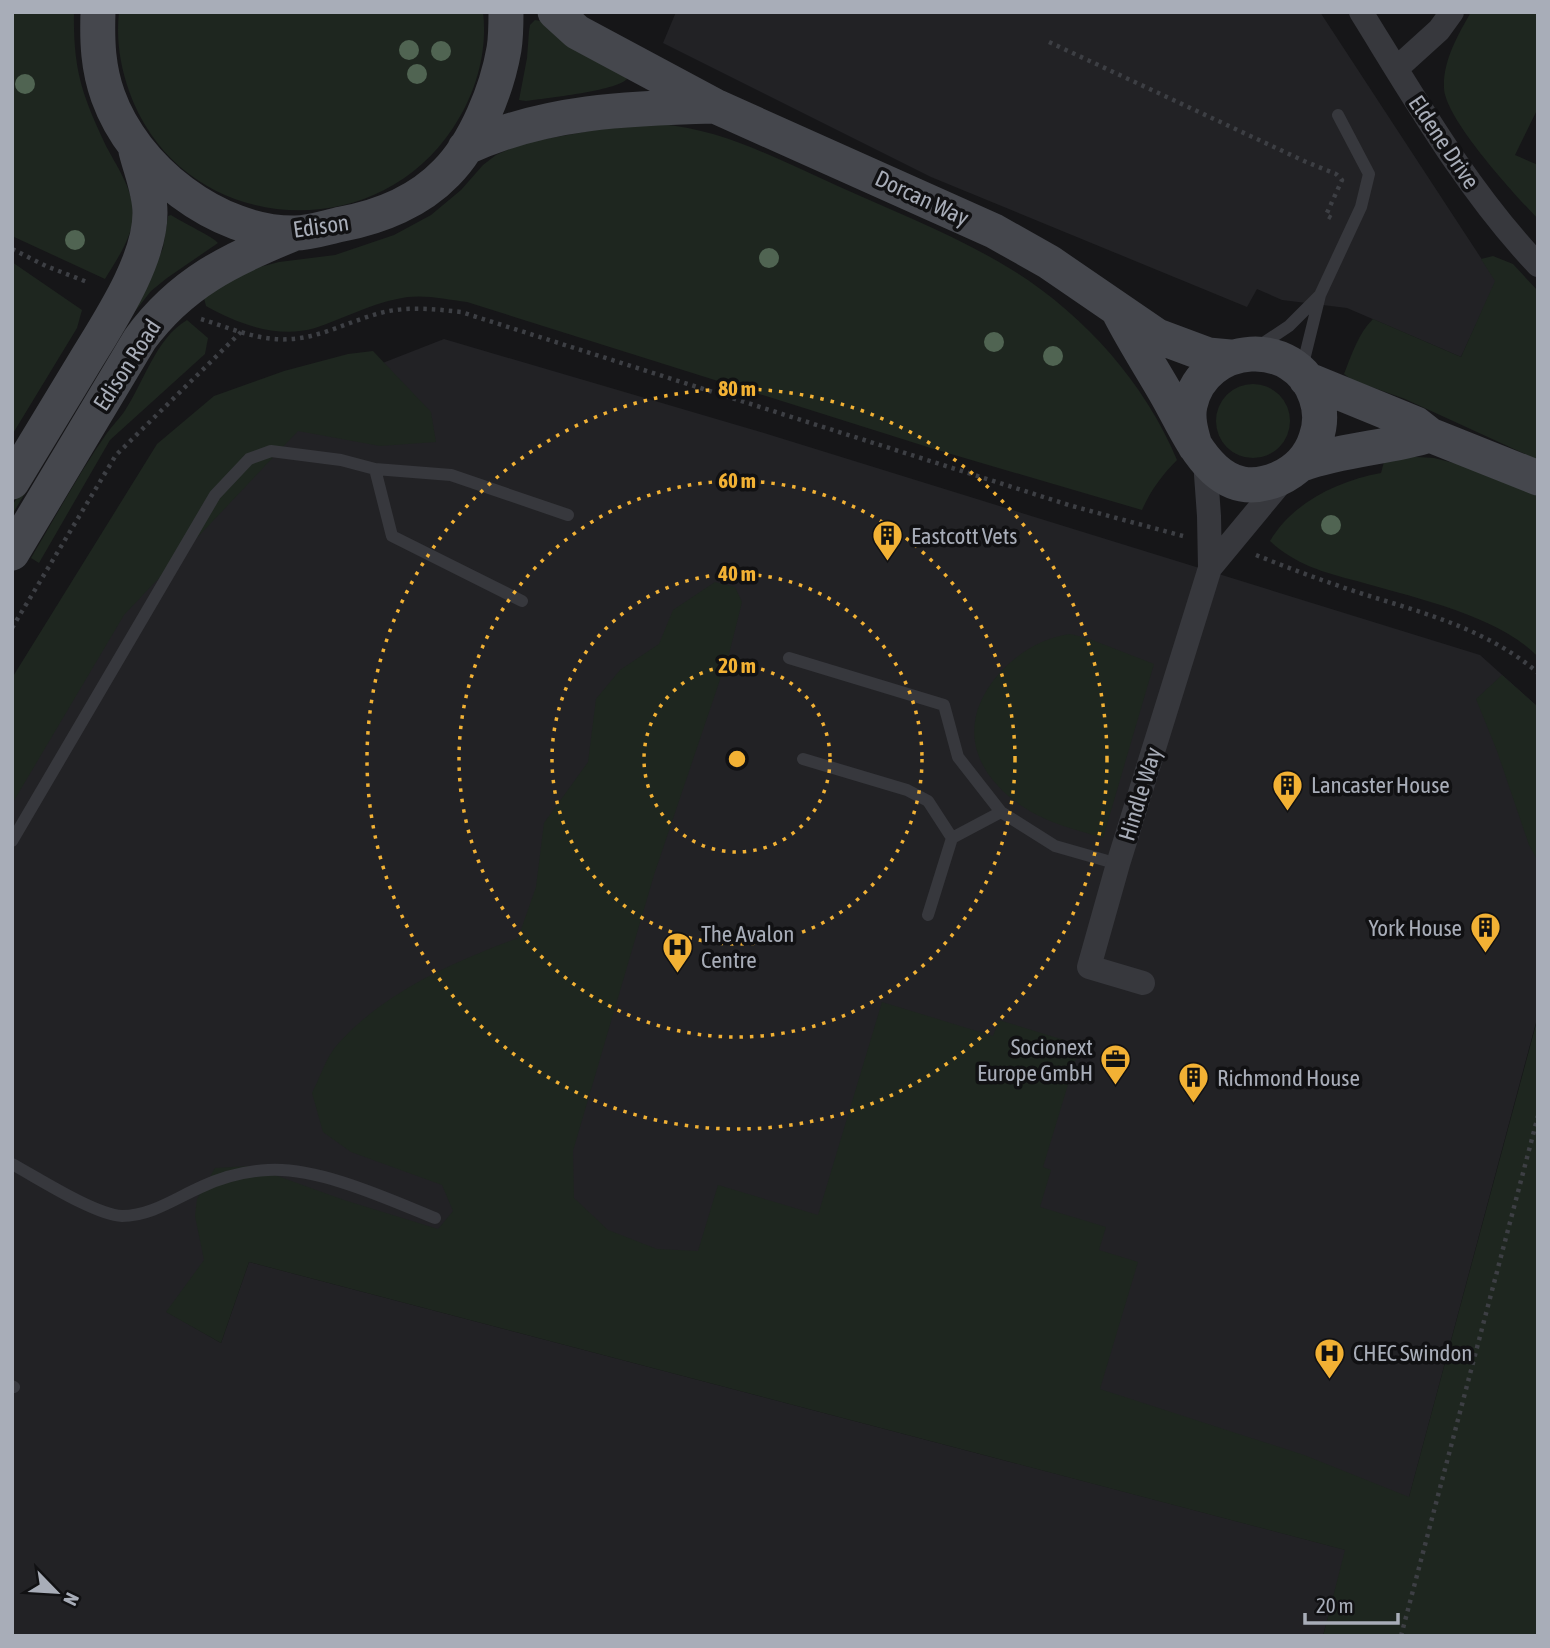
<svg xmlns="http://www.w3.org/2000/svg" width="1550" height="1648" font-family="'Asap Condensed',sans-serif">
<rect width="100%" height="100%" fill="#161618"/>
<path fill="#222225" d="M676 12H1320L1496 281 1461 357 1347 308 1282 300 1257 289 1247 307 931 177 663 43Z
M444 339 764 433 1480 655 1538 707V1015L1400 1531 241 1212 167 1312 221 1343 249 1262 1346 1550 1323 1636H12V728L229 423Z"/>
<path fill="#1e261f" d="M12 12H74C73 70 82 95 106 146 116 165 132 188 133 210 135 234 117 259 105 279L12 236Z
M119 12H483C488 53 475 95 453 128 371 252 179 233 129 91 120 65 116 39 119 12Z
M1471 12H1538V108L1515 155 1538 165V219C1515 195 1445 119 1444 88 1443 60 1458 35 1471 12Z
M535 20 541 21 621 73 627 79C616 91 546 98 526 101L519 100 527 58 529 31 530 25Z
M661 124C726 130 781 161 840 187 893 211 949 233 999 262 1076 306 1143 378 1177 460 1162 475 1151 490 1142 510L934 449 467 302C444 299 419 293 397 299 368 305 342 319 315 328 278 339 238 324 206 306L204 298 210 292 256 268 279 262 335 255 394 235 431 215 461 190 483 165 496 155 523 143 617 126Z
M171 215C180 221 215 238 218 243L167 278 151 291 129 319 12 515V506L151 276 163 248 168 216Z
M1493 256 1513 264 1538 291V460L1405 399 1352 380 1344 374C1352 354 1358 334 1373 319L1461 357 1495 281 1481 259Z
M12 262 82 310 77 328 12 435Z
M187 320 208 338 205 354 110 440 39 563 31 558C56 516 79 473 107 433 112 426 119 419 124 412 144 382 156 338 187 320Z
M373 351 431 412 436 442 380 446 298 431 124 615 12 804V678L157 444 214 396 284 371 348 354Z
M1216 421a37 37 0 1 1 74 0a37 37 0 1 1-74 0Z
M1401 456 1434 458 1458 464 1538 496V657C1499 615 1411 597 1357 581 1325 573 1294 564 1270 541 1293 502 1338 481 1381 473L1385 458Z
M715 582 735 587 742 602 730 650 654 875 573 1151 574 1198 608 1230 657 1249 698 1251 718 1185 818 1215 882 1002 993 1036 999 1020 1080 1045 1043 1167 1051 1170 1040 1207 1106 1227 1099 1250 1138 1262 1100 1389 1304 1455 1409 1497 1538 1017V1636H1323L1345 1550 249 1262 221 1343 166 1312 204 1260 195 1216 197 1199 215 1168 250 1166 344 1200 438 1229 453 1211 442 1185 351 1152 323 1132 312 1093C320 1078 326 1057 337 1045 384 992 453 962 518 938L536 887 544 823 588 762 596 699 620 670 659 644 673 610Z
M1070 634 1087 638 1154 664 1103 838C1081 831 1058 826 1037 815 980 785 951 731 997 676 1016 654 1041 638 1070 634Z
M1502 675 1538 707V861L1529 845 1497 751 1476 699Z"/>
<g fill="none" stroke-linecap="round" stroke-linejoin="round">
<path stroke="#3d3f44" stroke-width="4.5" stroke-dasharray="3.5 5" stroke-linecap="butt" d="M1049 42 1304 161 1336 174 1342 180 1326 215 1333 219
M12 249 46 266 87 282
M201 319C230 328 261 342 291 339 322 337 350 321 380 313 407 306 434 309 461 312L1072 506 1183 536
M1256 555C1291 569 1326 582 1363 594 1424 613 1489 630 1538 673
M12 628 116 455 241 332
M1401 1636 1538 1116"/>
<path stroke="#37383d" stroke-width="12" d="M1259 346 1289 326 1320 295
M1302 368 1320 295 1361 207 1369 174 1338 115
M375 469 392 536 522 601
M789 658 944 705 958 757 1001 812 1055 846 1118 864
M803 759 907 790 928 801 952 838
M12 841 215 495 249 459 271 451 341 460 375 469 451 475 568 515
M928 915 952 838 1001 812
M12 1164C38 1178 95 1215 122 1216 151 1216 176 1198 201 1187 222 1177 245 1171 268 1170 319 1167 388 1199 435 1218
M12 1386 14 1387"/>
<path stroke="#37383d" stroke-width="24" d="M1361 12C1415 99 1467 190 1538 265
M1396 69 1439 30 1452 12
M1210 568 1287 475
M1143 983 1089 967 1118 864 1210 568 1209 516 1205 461"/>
<path stroke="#45474d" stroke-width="35" d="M98 12C97 42 98 68 108 96 134 169 217 234 295 233 310 233 327 227 342 224 380 217 419 201 446 173 475 144 497 90 504 49 506 37 506 24 506 12
M555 12 577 32 715 106 994 231 1049 262 1157 336 1208 355 1230 357
M465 148C544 111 630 108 715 106
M1120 314C1135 343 1152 369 1168 397 1191 438 1216 505 1278 479 1296 471 1310 457 1316 438 1321 424 1321 411 1316 397 1296 336 1204 341 1190 405 1187 419 1191 432 1195 446
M1306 379 1416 424 1430 435 1538 478
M1302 464C1344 449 1387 448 1430 435
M12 482C35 444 58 406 81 368 106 326 150 263 150 213 150 192 141 171 136 151
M12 553 140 339C181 283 231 259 293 234"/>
</g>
<g fill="#506452">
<circle cx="409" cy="50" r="10"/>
<circle cx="441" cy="51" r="10"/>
<circle cx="417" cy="74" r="10"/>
<circle cx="25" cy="84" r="10"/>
<circle cx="75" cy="240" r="10"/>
<circle cx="769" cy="258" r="10"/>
<circle cx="994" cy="342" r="10"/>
<circle cx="1053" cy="356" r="10"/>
<circle cx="1331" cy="525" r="10"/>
</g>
<g fill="none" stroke="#f2b134" stroke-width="3.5" stroke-dasharray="3.5 7">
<circle cx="737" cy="759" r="93"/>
<circle cx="737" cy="759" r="185"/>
<circle cx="737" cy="759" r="278"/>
<circle cx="737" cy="759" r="370"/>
</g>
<defs>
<symbol id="building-pin" viewBox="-11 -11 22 30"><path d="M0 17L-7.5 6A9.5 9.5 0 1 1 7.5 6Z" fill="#f2b134" stroke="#111113"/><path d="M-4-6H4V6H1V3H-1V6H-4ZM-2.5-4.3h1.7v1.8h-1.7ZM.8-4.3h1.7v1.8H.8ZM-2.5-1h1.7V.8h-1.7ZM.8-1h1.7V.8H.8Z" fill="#111"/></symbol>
<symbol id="hospital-pin" viewBox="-11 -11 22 30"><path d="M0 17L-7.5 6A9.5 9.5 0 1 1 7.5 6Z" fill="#f2b134" stroke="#111113"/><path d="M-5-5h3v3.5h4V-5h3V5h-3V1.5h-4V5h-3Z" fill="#111"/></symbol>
<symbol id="office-pin" viewBox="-11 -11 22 30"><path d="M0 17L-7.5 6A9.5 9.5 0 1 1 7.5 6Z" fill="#f2b134" stroke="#111113"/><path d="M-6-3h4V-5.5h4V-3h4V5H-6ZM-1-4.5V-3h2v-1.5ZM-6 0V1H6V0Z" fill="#111"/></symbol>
</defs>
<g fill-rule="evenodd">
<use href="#building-pin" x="870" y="518" width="35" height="47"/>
<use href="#building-pin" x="1270" y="768" width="35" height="47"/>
<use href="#building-pin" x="1468" y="910" width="35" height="47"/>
<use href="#hospital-pin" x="660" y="930" width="35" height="47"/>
<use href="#office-pin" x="1098" y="1042" width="35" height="47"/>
<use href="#building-pin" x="1176" y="1060" width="35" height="47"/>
<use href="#hospital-pin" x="1312" y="1336" width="35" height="47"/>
</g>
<g text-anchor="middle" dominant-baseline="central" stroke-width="7" stroke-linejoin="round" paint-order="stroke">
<g font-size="23" fill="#a8adb8" stroke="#111113">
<text transform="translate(1444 142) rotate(56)">Eldene Drive</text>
<text transform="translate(922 198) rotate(25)">Dorcan Way</text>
<text transform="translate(321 226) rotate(-8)">Edison</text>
<text transform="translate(127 365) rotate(-57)">Edison Road</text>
<text transform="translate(1140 794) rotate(-73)">Hindle Way</text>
</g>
<g font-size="23" fill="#a8adb8" stroke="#111113" text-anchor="start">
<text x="911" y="536">Eastcott Vets</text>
<text x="1311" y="785">Lancaster House</text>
<text x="1462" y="928" text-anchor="end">York House</text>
<text x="701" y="934">The Avalon<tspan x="701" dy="26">Centre</tspan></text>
<text x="1093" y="1047" text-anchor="end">Socionext<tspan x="1093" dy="26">Europe GmbH</tspan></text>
<text x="1217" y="1078">Richmond House</text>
<text x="1353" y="1353">CHEC Swindon</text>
</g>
</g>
<circle cx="737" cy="759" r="10" fill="#f2b134" stroke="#111113" stroke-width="3.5"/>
<g font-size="21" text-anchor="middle" font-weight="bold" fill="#f2b134" stroke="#111113" stroke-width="7" stroke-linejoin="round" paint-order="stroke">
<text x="737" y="396">80 m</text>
<text x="737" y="488">60 m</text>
<text x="737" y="581">40 m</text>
<text x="737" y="673">20 m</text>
</g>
<rect width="1550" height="1648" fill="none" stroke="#a8adb8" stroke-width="28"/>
<g transform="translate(56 1592) rotate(115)" stroke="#111113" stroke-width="5" paint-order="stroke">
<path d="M0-5L12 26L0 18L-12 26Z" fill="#a8adb8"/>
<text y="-10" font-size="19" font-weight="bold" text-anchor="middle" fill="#a8adb8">N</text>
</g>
<path d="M1305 1613v10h93v-10" fill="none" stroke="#a8adb8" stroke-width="3.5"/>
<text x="1316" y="1613" font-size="21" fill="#a8adb8" stroke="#111113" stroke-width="5" paint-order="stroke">20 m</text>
</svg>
